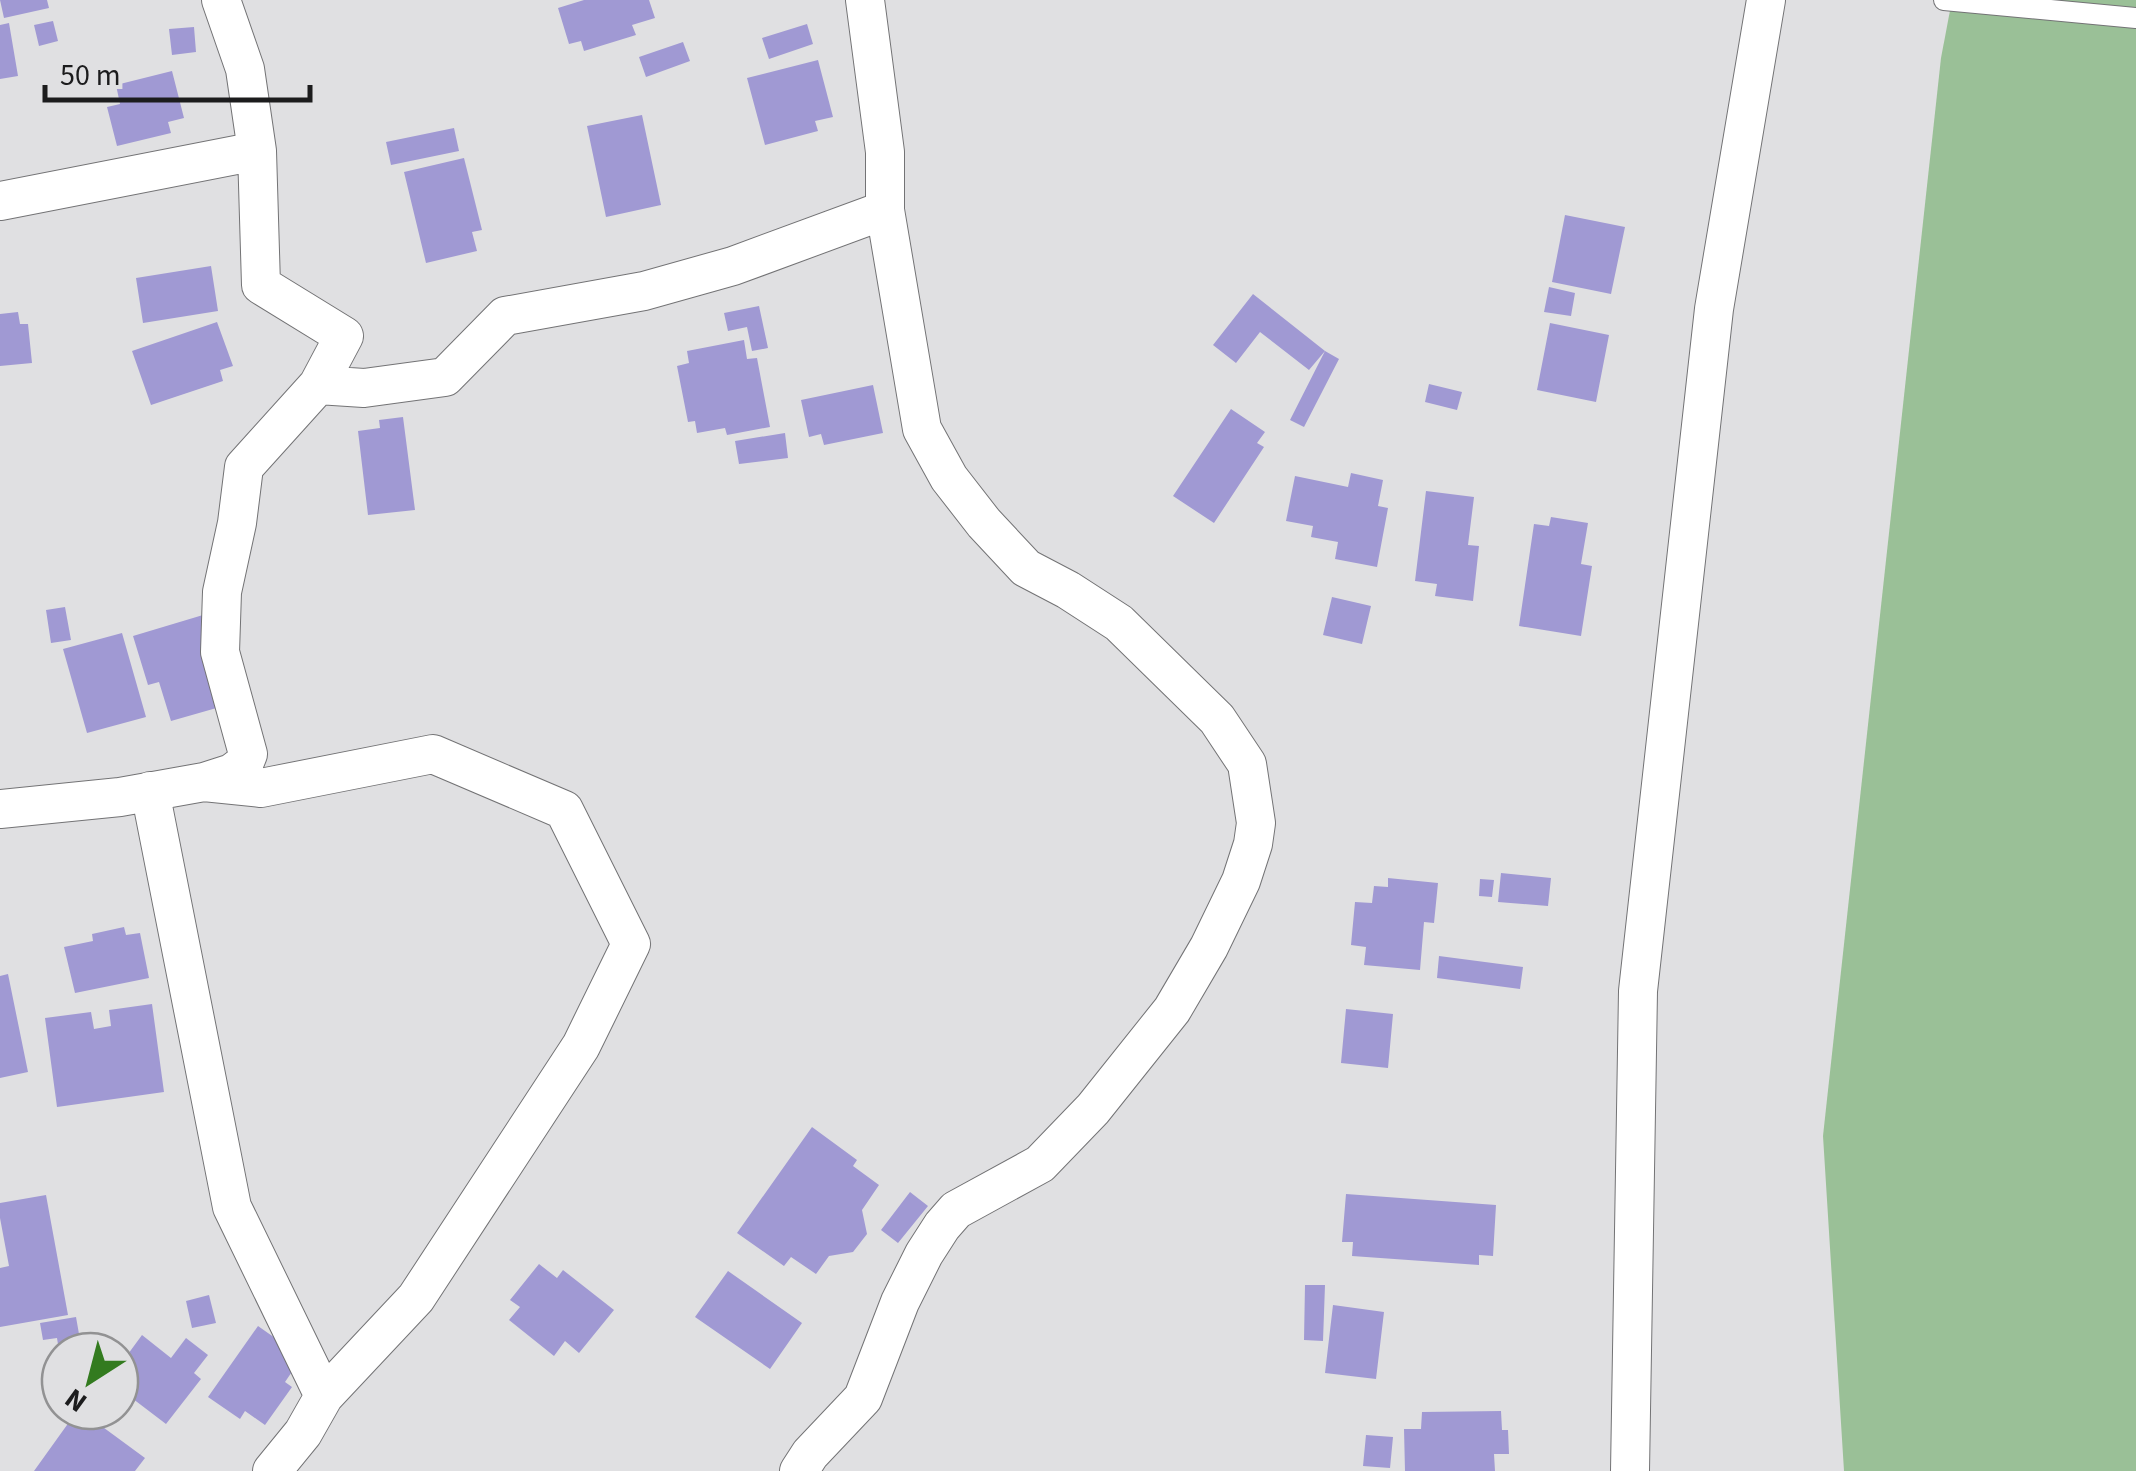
<svg xmlns="http://www.w3.org/2000/svg" width="2136" height="1471" font-family="'Source Sans 3',sans-serif">
<rect width="100%" height="100%" fill="#e0e0e2"/>
<path fill="#9ac097" d="M1952 0H2136V1471H1844L1823 1136 1941 58Z"/>
<path fill="#a099d3" d="M0 0H47L49 8 4 18Z
M584 0H649L655 18 632 25 636 35 584 51 581 41 569 44 558 8Z
M53 21 58 41 39 46 34 25Z
M9 23 18 76 0 79V25Z
M807 24 813 44 769 59 762 38Z
M194 27 196 52 172 55 169 29Z
M683 42 690 61 646 77 639 57Z
M818 60 833 117 815 121 818 131 765 145 747 78Z
M172 71 184 118 168 122 171 133 117 146 107 107 120 104 116 85Z
M642 115 661 205 606 217 587 126Z
M454 128 459 151 391 165 386 142Z
M464 158 482 230 472 232 477 251 426 263 404 172Z
M1565 215 1625 227 1611 294 1552 282Z
M211 266 218 311 143 323 136 278Z
M1549 287 1575 293 1571 316 1544 312Z
M1253 294 1325 351 1309 370 1260 332 1236 363 1213 345Z
M759 306 768 348 752 351 747 327 728 331 724 313Z
M18 312 20 324H28L32 363 0 366V314Z
M217 322 233 366 220 370 223 381 151 405 132 351Z
M1550 323 1609 335 1596 402 1537 390Z
M744 340 747 359 757 358 770 427 727 435 725 428 697 433 695 421 688 422 677 366 689 363 687 351Z
M1325 351 1339 359 1304 427 1290 420Z
M1429 384 1462 392 1457 410 1425 402Z
M873 385 883 433 824 445 821 434 809 437 801 400Z
M1231 409 1265 432 1257 443 1264 447 1214 523 1173 496Z
M403 417 415 510 368 515 358 431 380 428 379 420Z
M785 433 788 458 739 464 735 441Z
M1351 473 1383 480 1378 506 1388 508 1377 567 1335 559 1338 542 1311 537 1313 526 1286 521 1295 476 1348 487Z
M1426 491 1474 497 1468 545 1479 546 1473 601 1435 596 1437 584 1415 581Z
M1551 517 1588 523 1581 564 1592 566 1581 636 1519 626 1534 524 1549 526Z
M1332 597 1371 606 1362 644 1323 635Z
M65 607 71 640 51 643 46 610Z
M203 615 220 707 171 721 159 682 148 685 133 636Z
M122 633 146 717 87 733 63 649Z
M1501 873 1551 878 1548 906 1498 902Z
M1388 878 1438 883 1434 923 1424 922 1420 970 1364 965 1366 947 1351 945 1355 902 1372 903 1374 886 1388 887Z
M1480 879 1494 880 1492 897 1479 896Z
M124 927 126 935 140 933 149 978 75 993 64 947 93 941 92 934Z
M1439 956 1523 967 1520 989 1437 978Z
M8 974 28 1072 0 1078V976Z
M152 1004 164 1092 57 1107 45 1018 91 1012 94 1029 111 1026 109 1010Z
M1346 1009 1393 1014 1388 1068 1341 1063Z
M812 1127 857 1160 853 1166 879 1185 862 1210 867 1234 853 1252 829 1256 816 1274 791 1257 784 1266 737 1233Z
M910 1192 928 1206 898 1243 881 1230Z
M1346 1194 1496 1205 1493 1256 1479 1255V1265L1352 1256 1353 1242H1342Z
M46 1195 68 1315 0 1327V1268L9 1266 0 1218V1203Z
M539 1264 557 1278 563 1270 614 1310 579 1353 565 1341 554 1356 509 1320 520 1307 510 1300Z
M728 1271 802 1323 770 1369 695 1317Z
M1305 1285H1325L1323 1341 1304 1340Z
M209 1295 216 1323 192 1328 186 1301Z
M1333 1305 1384 1312 1376 1379 1325 1373Z
M76 1317 82 1351H59L57 1338 43 1340 40 1323Z
M258 1326 302 1357 285 1382 292 1387 265 1425 245 1411 240 1419 208 1397Z
M142 1335 171 1358 186 1338 208 1355 194 1373 201 1379 166 1424 120 1389V1365Z
M77 1411H81L145 1458 135 1471H34Z
M1501 1411 1502 1430H1508L1509 1454H1494L1495 1471H1405L1404 1429H1421L1422 1412Z
M1366 1435 1393 1437 1390 1468 1363 1466Z"/>
<g fill="none" stroke-linecap="round" stroke-linejoin="round">
<defs>
<path id="service" d="M1944 0 2136 18"/>
<path id="minor" d="M0 201 257 151
M318 385 364 388 445 377 505 316 644 291 733 266 885 210
M204 782 261 788 433 754 564 810 631 944 581 1046 416 1298 324 1396 303 1433 272 1471
M150 791 232 1207 324 1396
M0 809 120 797 204 782 232 773 244 764 248 754 220 652 222 592 237 523 244 467 318 385 344 336 261 285 257 151 245 69 221 0
M799 1471 810 1454 863 1398 900 1302 924 1254 942 1226 956 1210 1040 1164 1093 1109 1172 1010 1209 947 1241 881 1253 844 1256 823 1247 764 1217 719 1119 623 1068 590 1026 568 984 523 949 478 922 429 885 210V152L865 0
M1630 1471 1638 991 1714 309 1766 0"/>
</defs>
<use href="#service" stroke="#737375" stroke-width="22"/>
<use href="#minor" stroke="#737375" stroke-width="40"/>
<use href="#service" stroke="#fff" stroke-width="20"/>
<use href="#minor" stroke="#fff" stroke-width="38"/>
</g>
<g transform="translate(90 1381) rotate(216)"><circle r="48" fill="#e0e0e2" stroke="#929293" stroke-width="2.5"/>
<path d="M0-8L18 38L0 25L-18 38Z" fill="#337b1f"/>
<text y="-15" font-size="28" font-weight="bold" text-anchor="middle" fill="#1c1c1d">N</text>
</g>
<path d="M45 85v15h265v-15" fill="none" stroke="#1c1c1d" stroke-width="5"/>
<text x="60" y="85" font-size="30" fill="#1c1c1d" stroke="#e0e0e2" stroke-width="8" paint-order="stroke">50 m</text>
</svg>
